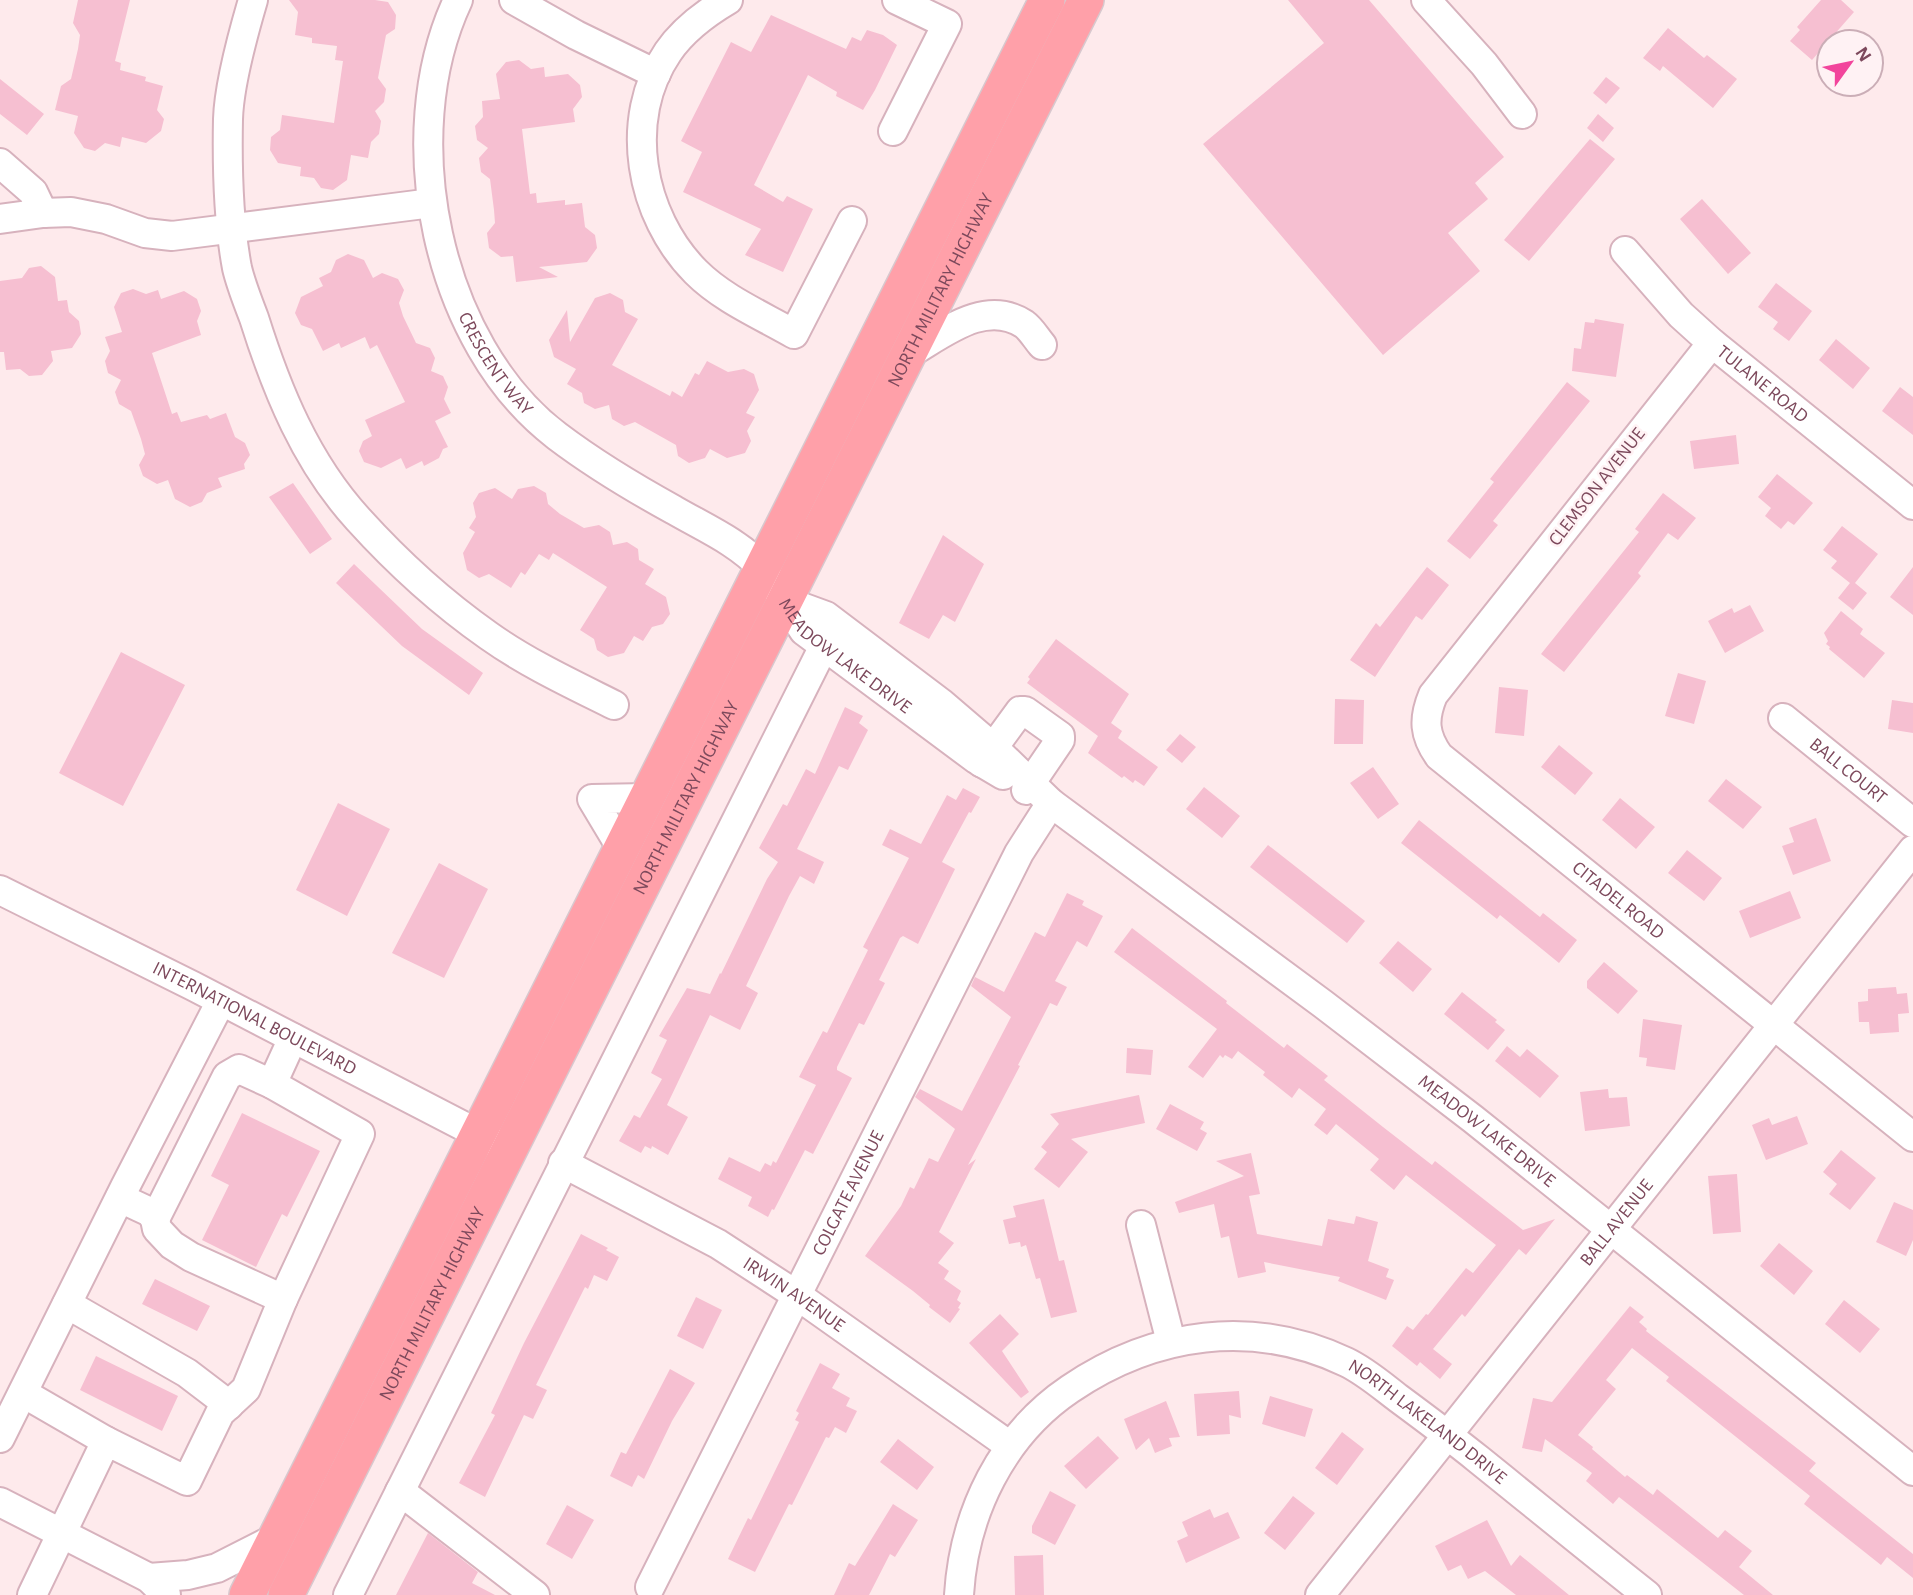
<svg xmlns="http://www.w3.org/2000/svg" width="1913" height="1595" font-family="'Alegreya Sans',sans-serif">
<rect width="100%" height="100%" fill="#feeaec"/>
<path fill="#f6bfd1" d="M78 0H130L115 61 121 63 120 70 146 77 145 81 163 86 157 110 164 119 161 131 146 143 122 137 120 147 105 143 95 151 84 148 74 133 78 116 55 110 61 86 71 79 78 49 80 35 73 23Z
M289 0H375L388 2 396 15 395 29 386 35 378 78 386 89 384 102 375 111 381 121 379 134 371 142 368 158 351 155 347 180 333 190 321 188 314 178 300 176 301 167 278 163 270 150 271 137 280 130 282 115 334 123 343 61 335 60 337 46 312 43V38L295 35 298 12Z
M1288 0H1369L1504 157 1475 183 1488 199 1448 233 1480 271 1383 355 1203 144 1324 43Z
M1821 0H1841L1854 12 1812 60 1790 41 1800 30 1797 27Z
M771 15 846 49 852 37 861 41 867 30 883 35 897 45 875 90 863 110 836 96 837 92 808 75 754 185 783 202 787 196 813 209 783 272 745 255 761 229 683 192 702 152 681 141 731 42 751 52Z
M1668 28 1704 58 1707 55 1737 79 1713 108 1663 66 1660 71 1643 58Z
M519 60 531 69 544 67 545 77 568 74 580 85 582 97 573 109 575 122 522 129 530 194 536 193 537 203 565 200V205L582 203 585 227 595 235 597 248 587 262 539 267 558 277 516 282 513 256 501 257 489 248 487 233 495 223 494 210 490 179 481 172 479 158 488 148 477 140 475 126 483 117 482 101 500 99 496 74 506 62Z
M1606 77 1620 88 1606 104 1593 93Z
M0 79 44 114 27 135 0 114Z
M1598 114 1614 128 1603 142 1587 128Z
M1590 139 1615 159 1529 261 1504 240Z
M1702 199 1751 253 1728 274 1680 219Z
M348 254 364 260 373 278 382 273 398 279 404 290 399 303 403 316 416 343 430 348 435 358 431 371 443 376 448 387 444 399 451 413 435 421 448 447 443 449 439 458 424 466 422 461 406 469 401 458 381 468 364 462 359 451 363 441 372 436 365 420 405 402 377 345 370 349 365 337 341 348 339 343 323 351 312 329 301 325 295 313 301 297 323 286 319 278 331 272 336 260Z
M41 266 55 277 58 301 67 300 69 312 79 321 81 334 72 348 51 351 53 361 42 375 29 376 20 369 6 370 4 352H0V281L22 278 29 268Z
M1776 283 1812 311 1789 341 1773 329 1778 322 1758 307Z
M133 289 146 294 158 290 161 299 184 291 197 299 201 311 197 321 201 335 152 353 172 414 177 412 181 422 207 415 210 419 226 413 235 437 245 443 250 455 244 464 245 469 218 478 222 487 207 493 202 502 190 507 175 499 168 480 157 484 143 476 139 465 145 454 141 439 131 411 119 404 115 392 121 380 108 373 105 361 110 351 105 337 122 332 114 307 121 293Z
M610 293 623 300 625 312 638 319 612 365 670 396 672 391 682 397 695 373 699 375 707 361 728 372 744 369 754 374 759 390 746 413 755 417 747 431 751 441 745 453 727 458 710 449 705 458 689 463 678 456 676 445 635 422 624 426 612 419 609 405 595 409 584 403 582 393 567 384 576 369 554 357 549 340 567 310 570 342 595 298Z
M1595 319 1624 324 1616 377 1572 371 1574 348 1581 349 1585 322 1594 323Z
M1836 339 1870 368 1853 389 1819 360Z
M1567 382 1590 401 1493 521 1498 525 1470 559 1447 541 1494 482 1490 479Z
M1900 387 1913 397V435L1882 411Z
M1736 435 1739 464 1694 469 1690 441Z
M1777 474 1813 503 1794 525 1788 521 1781 529 1765 516 1771 508 1758 497Z
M293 483 332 539 310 554 269 497Z
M534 486 546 493 548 504 560 514 584 528 599 525 610 532 613 545 627 542 638 549 639 560 654 569 645 584 666 597 670 614 663 624 652 627 643 641 634 636 624 653 608 657 597 650 594 639 580 630 607 587 553 553 549 560 539 554 525 575 521 572 511 588 489 574 479 578 467 570 463 553 475 532 469 528 476 517 473 503 479 493 495 488 512 499 518 489Z
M1663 493 1696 518 1678 540 1668 533 1638 573 1641 576 1564 672 1541 654 1639 532 1635 529Z
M1842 526 1878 554 1855 583 1867 593 1853 610 1838 598 1850 583 1831 568 1837 561 1823 550Z
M943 535 984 564 955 622 943 615 929 639 899 623Z
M354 564 422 629 483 673 469 695 402 646 336 583Z
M1427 567 1449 585 1422 620 1416 616 1375 677 1350 660 1376 623 1380 627Z
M1913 567V615L1890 597Z
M1750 605 1764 631 1725 653 1708 621 1732 608 1734 613Z
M1841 611 1863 629 1860 634 1885 653 1864 678 1829 649 1830 647 1826 644 1828 641 1824 633Z
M1056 639 1129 694 1111 723 1122 731 1118 738 1158 767 1144 786 1135 780 1133 783 1124 776 1122 778 1088 753 1098 736 1027 683 1030 679 1028 677Z
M121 652 185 685 123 806 59 773Z
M1678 673 1706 681 1694 724 1665 716Z
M1499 687 1528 690 1524 736 1495 733Z
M1335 699 1364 700 1363 744H1334Z
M1892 700 1913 703V733L1888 729Z
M845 707 863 716 859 723 868 730 848 770 839 766 797 849 824 862 814 884 800 876 789 896 746 986 758 993 740 1030 710 1015 667 1105 688 1117 668 1155 652 1146 651 1149 645 1146 641 1153 619 1141 634 1115 640 1118 662 1079 651 1073 667 1040 659 1036 687 988 710 994 720 973 721 974 767 879 778 862 759 848 783 804 787 806 806 769 815 774Z
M1180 734 1196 747 1182 763 1166 750Z
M1559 745 1593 773 1575 795 1541 767Z
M1373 767 1399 804 1378 819 1350 783Z
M1726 779 1762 807 1743 829 1708 801Z
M1204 787 1240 816 1222 838 1186 809Z
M963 788 980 797 971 813 969 812 942 862 955 869 918 944 903 936 900 938 879 980 885 983 864 1025 859 1023 837 1067V1070L852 1078 813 1154 805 1150 774 1210 772 1209 768 1217 748 1206 752 1197 718 1179 729 1157 760 1172 765 1163 771 1166 773 1161 776 1163 816 1085 799 1077 823 1031 827 1033 868 950 863 947 909 858 882 845 890 829 921 844 947 795 956 800Z
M1620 798 1655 827 1636 849 1602 820Z
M338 803 390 829 347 916 296 890Z
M1816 818 1831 861 1793 875 1782 846 1794 842 1789 828Z
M1419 820 1540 917 1543 913 1577 940 1559 963 1500 915 1497 919 1401 843Z
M1268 845 1365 921 1347 943 1250 867Z
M1687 850 1722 878 1704 901 1668 873Z
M439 863 488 889 444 978 392 953Z
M1790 891 1801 918 1750 938 1739 911Z
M1067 893 1084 901 1082 905 1103 916 1087 947 1077 941 1055 981 1067 987 1057 1006 1050 1003 1018 1065 1020 1066 968 1165 976 1159 939 1232 954 1243 938 1263 949 1271 944 1279 961 1291 957 1300 961 1303 958 1308 960 1309 950 1323 929 1307 930 1305 913 1291 865 1256 901 1206 910 1187 914 1189 929 1158 938 1162 955 1129 915 1097 920 1089 962 1111 1011 1017 971 986 975 977 1004 992 1035 932 1045 937Z
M1132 928 1227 1001 1226 1003 1284 1048 1287 1044 1328 1076 1324 1080 1383 1127 1432 1165 1435 1161 1523 1230 1555 1219 1526 1255 1519 1249 1465 1317 1462 1314 1433 1349 1452 1364 1440 1379 1420 1362 1417 1366 1392 1346 1407 1326 1413 1330 1426 1314 1428 1315 1466 1268 1473 1273 1496 1245 1406 1175 1394 1190 1370 1170 1379 1159 1336 1124 1327 1135 1314 1125 1326 1109 1299 1088 1292 1098 1263 1075 1265 1072 1238 1051 1232 1059 1225 1055 1223 1058 1220 1055 1203 1078 1188 1067 1217 1029 1114 952Z
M1398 941 1432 969 1413 992 1379 963Z
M1604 962 1638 991 1618 1014 1587 988V981Z
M1896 987 1897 994 1907 993 1909 1013 1898 1014 1899 1032 1870 1034 1869 1022H1859L1858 1002 1868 1001V989Z
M1462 992 1497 1020 1495 1022 1505 1030 1488 1050 1444 1014Z
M1643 1019 1682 1025 1675 1070 1646 1066 1647 1058 1639 1057Z
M1507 1046 1520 1057 1527 1049 1559 1076 1540 1098 1495 1061Z
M1127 1048 1153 1050 1151 1075 1126 1073Z
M1608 1089 1609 1098 1627 1097 1630 1126 1585 1131 1580 1092Z
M1139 1095 1145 1123 1071 1139 1088 1152 1059 1188 1034 1169 1047 1152 1041 1147 1059 1124 1050 1114Z
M1170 1104 1204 1122 1200 1129 1207 1133 1197 1151 1156 1129Z
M242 1113 320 1151 287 1217 282 1214 256 1267 202 1240 229 1185 211 1176Z
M1797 1116 1808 1144 1766 1160 1752 1125 1769 1118 1772 1125Z
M1841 1150 1876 1178 1850 1210 1829 1194 1837 1184 1823 1172Z
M1251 1153 1260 1194 1249 1196 1257 1234 1322 1246 1328 1219 1354 1224 1356 1216 1378 1222 1368 1261 1389 1269 1386 1277 1394 1280 1386 1300 1338 1281 1340 1277 1264 1262 1266 1272 1238 1278 1229 1236 1221 1238 1214 1204 1179 1213 1175 1202 1244 1176 1216 1161Z
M1737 1174 1741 1232 1713 1234 1708 1176Z
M1044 1199 1059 1261 1064 1260 1077 1312 1051 1318 1040 1278 1036 1279 1026 1245 1021 1247 1020 1242 1009 1244 1003 1220 1016 1217 1013 1206Z
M1894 1202 1913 1210V1240L1906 1256 1876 1242Z
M581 1234 608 1248 606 1250 619 1257 607 1281 594 1275 588 1289 585 1287 536 1385 547 1390 533 1419 524 1415 485 1497 459 1483 495 1415 491 1413 524 1343Z
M1779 1243 1813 1271 1794 1295 1760 1266Z
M155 1279 210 1306 197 1331 142 1304Z
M696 1297 722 1310 703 1349 677 1336Z
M1844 1300 1880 1329 1860 1353 1825 1324Z
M1630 1306 1644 1317 1639 1322 1647 1329 1646 1331 1816 1463 1809 1471 1913 1554V1578L1887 1557 1881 1565 1804 1504 1810 1496 1666 1381 1669 1377 1632 1348 1606 1380 1616 1389 1578 1435 1593 1447 1592 1449 1625 1477 1627 1475 1653 1495 1657 1489 1718 1538 1725 1530 1752 1551 1739 1567 1773 1595H1744L1619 1497 1613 1504 1586 1481 1592 1473 1545 1439 1542 1452 1522 1448 1533 1398 1552 1402Z
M1000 1314 1019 1334 1002 1351 1029 1392 1021 1398 969 1343Z
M96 1356 178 1396 162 1431 80 1390Z
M820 1363 840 1374 832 1388 850 1398 846 1406 857 1411 846 1433 835 1427 829 1438 826 1437 792 1505 789 1504 755 1572 728 1559 748 1518 751 1520 799 1422 795 1420 799 1413 796 1411Z
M670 1369 695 1383 672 1421 644 1479 638 1475 632 1487 610 1476 621 1452 626 1454Z
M1239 1391 1241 1418 1229 1415 1230 1434 1197 1436 1194 1394Z
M1270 1396 1313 1409 1305 1437 1262 1424Z
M1166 1401 1180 1437 1169 1438 1172 1446 1155 1453 1149 1438 1136 1450 1124 1419Z
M1342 1432 1364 1449 1337 1485 1315 1468Z
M1098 1436 1119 1458 1086 1489 1064 1466Z
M898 1439 934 1467 917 1490 880 1462Z
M1050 1491 1076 1505 1055 1545 1032 1533V1526Z
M1293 1496 1315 1513 1285 1550 1264 1533Z
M893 1504 918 1520 895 1557 890 1554 869 1595H834L849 1563 855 1566Z
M567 1505 594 1520 572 1559 546 1544Z
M1210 1509 1214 1518 1228 1512 1240 1538 1186 1563 1177 1541 1188 1536 1182 1522Z
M1487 1520 1511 1566 1520 1555 1569 1595H1516L1485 1571 1468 1579 1461 1565 1448 1571 1435 1546Z
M428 1533 478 1572 472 1583 495 1595H396Z
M1043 1555 1044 1595H1015L1014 1556Z"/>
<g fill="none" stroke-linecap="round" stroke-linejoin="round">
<defs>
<g id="minor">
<path d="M253 0C243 34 229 85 228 119 227 168 228 220 237 268 241 285 248 302 254 318 277 391 306 462 358 519 396 561 442 603 489 636 527 663 572 684 614 705"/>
<path id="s1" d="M458 0C394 136 436 344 557 436 594 464 634 488 674 510 705 528 738 542 762 568L804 631 976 759 1003 775"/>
<path d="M514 0 576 35 656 74"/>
<path d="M728 0C706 13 683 30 668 52 622 119 640 216 696 272 723 299 761 315 794 334L852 221"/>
<path d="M1426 0 1484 64 1522 114"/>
<path d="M893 131 947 24 897 0"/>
<path d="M0 163 33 192 43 213"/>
<path d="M0 219 43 213 71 212 106 219 145 233 172 236 432 203"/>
<path id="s2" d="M1625 251 1681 315 1712 343 1913 505"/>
<path id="s3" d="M1712 343 1433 695C1423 719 1424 735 1439 756L1913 1137"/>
<path d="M908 354C942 335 984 298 1024 324 1031 329 1036 338 1042 345"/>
<path id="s4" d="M785 601 826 616 941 703 997 751 1051 803 1323 1004 1473 1119 1913 1471"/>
<path id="s5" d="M1783 718 1913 823"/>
<path d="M982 763 1020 711H1025L1060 736V740L1026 790"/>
<path d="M622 849 592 799 647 798"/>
<path id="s6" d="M0 890 193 986 494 1142"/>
<path id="s7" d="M563 1163 718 1244 798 1296 1010 1446"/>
<path d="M120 1198 150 1212 155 1219 157 1229 172 1245 191 1257 283 1299 360 1134 272 1084 293 1038"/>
<path d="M155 1219 227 1076 239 1069 272 1084"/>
<path d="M1141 1225 1171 1342"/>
<path d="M67 1304 187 1373 229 1405"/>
<path d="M23 1393 106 1441"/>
<path d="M0 1438 125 1187 221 1001"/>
<path d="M400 1491 535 1595"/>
<path d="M0 1502 149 1578 166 1595"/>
<path d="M149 1578 188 1575 217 1568 276 1538"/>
<path id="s8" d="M650 1587 1019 853 1051 803"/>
<path d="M32 1595 106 1441 187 1481 220 1413 246 1389 283 1299"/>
<path d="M348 1595 831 632"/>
<path id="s9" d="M959 1595C964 1513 1002 1435 1070 1389 1154 1332 1253 1318 1346 1362 1365 1371 1381 1385 1398 1398 1425 1418 1452 1438 1478 1459 1534 1504 1590 1550 1647 1595"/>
<path id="s10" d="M1320 1595 1913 850"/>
</g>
<g id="major">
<path d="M247 1595 1047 0"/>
<path id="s11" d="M286 1595 1086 0"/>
</g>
</defs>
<use href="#minor" stroke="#d7b2bd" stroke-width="32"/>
<use href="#major" stroke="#d8c8ce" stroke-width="38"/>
<use href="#minor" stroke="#fff" stroke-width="28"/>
<use href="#major" stroke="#ffa0a9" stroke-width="35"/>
</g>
<g text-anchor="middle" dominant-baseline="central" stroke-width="5" stroke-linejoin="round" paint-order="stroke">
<g font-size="19" fill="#7d495c" stroke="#fff2f4">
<text stroke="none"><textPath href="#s11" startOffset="1460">NORTH MILITARY HIGHWAY</textPath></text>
<text stroke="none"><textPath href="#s1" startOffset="382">CRESCENT WAY</textPath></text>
<text stroke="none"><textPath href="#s2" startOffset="192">TULANE ROAD</textPath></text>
<text transform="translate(1597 487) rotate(-52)">CLEMSON AVENUE</text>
<text stroke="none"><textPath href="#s1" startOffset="845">MEADOW LAKE DRIVE</textPath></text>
<text stroke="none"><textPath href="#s5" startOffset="84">BALL COURT</textPath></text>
<text stroke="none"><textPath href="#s11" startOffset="892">NORTH MILITARY HIGHWAY</textPath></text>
<text stroke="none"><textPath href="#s3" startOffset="744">CITADEL ROAD</textPath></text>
<text stroke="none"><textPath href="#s6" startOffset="285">INTERNATIONAL BOULEVARD</textPath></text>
<text stroke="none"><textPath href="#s4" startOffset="882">MEADOW LAKE DRIVE</textPath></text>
<text stroke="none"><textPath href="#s8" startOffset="441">COLGATE AVENUE</textPath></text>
<text stroke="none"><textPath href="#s10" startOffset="476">BALL AVENUE</textPath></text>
<text stroke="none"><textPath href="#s7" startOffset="266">IRWIN AVENUE</textPath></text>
<text stroke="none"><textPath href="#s11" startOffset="326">NORTH MILITARY HIGHWAY</textPath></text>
<text stroke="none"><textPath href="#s9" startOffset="634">NORTH LAKELAND DRIVE</textPath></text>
</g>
</g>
<g transform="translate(1850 63) rotate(57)"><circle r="33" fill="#fff2f4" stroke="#cbaeb7" stroke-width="2"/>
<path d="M0-5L12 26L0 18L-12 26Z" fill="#f2459c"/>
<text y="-10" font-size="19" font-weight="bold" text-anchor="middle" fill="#7d495c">N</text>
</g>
</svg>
